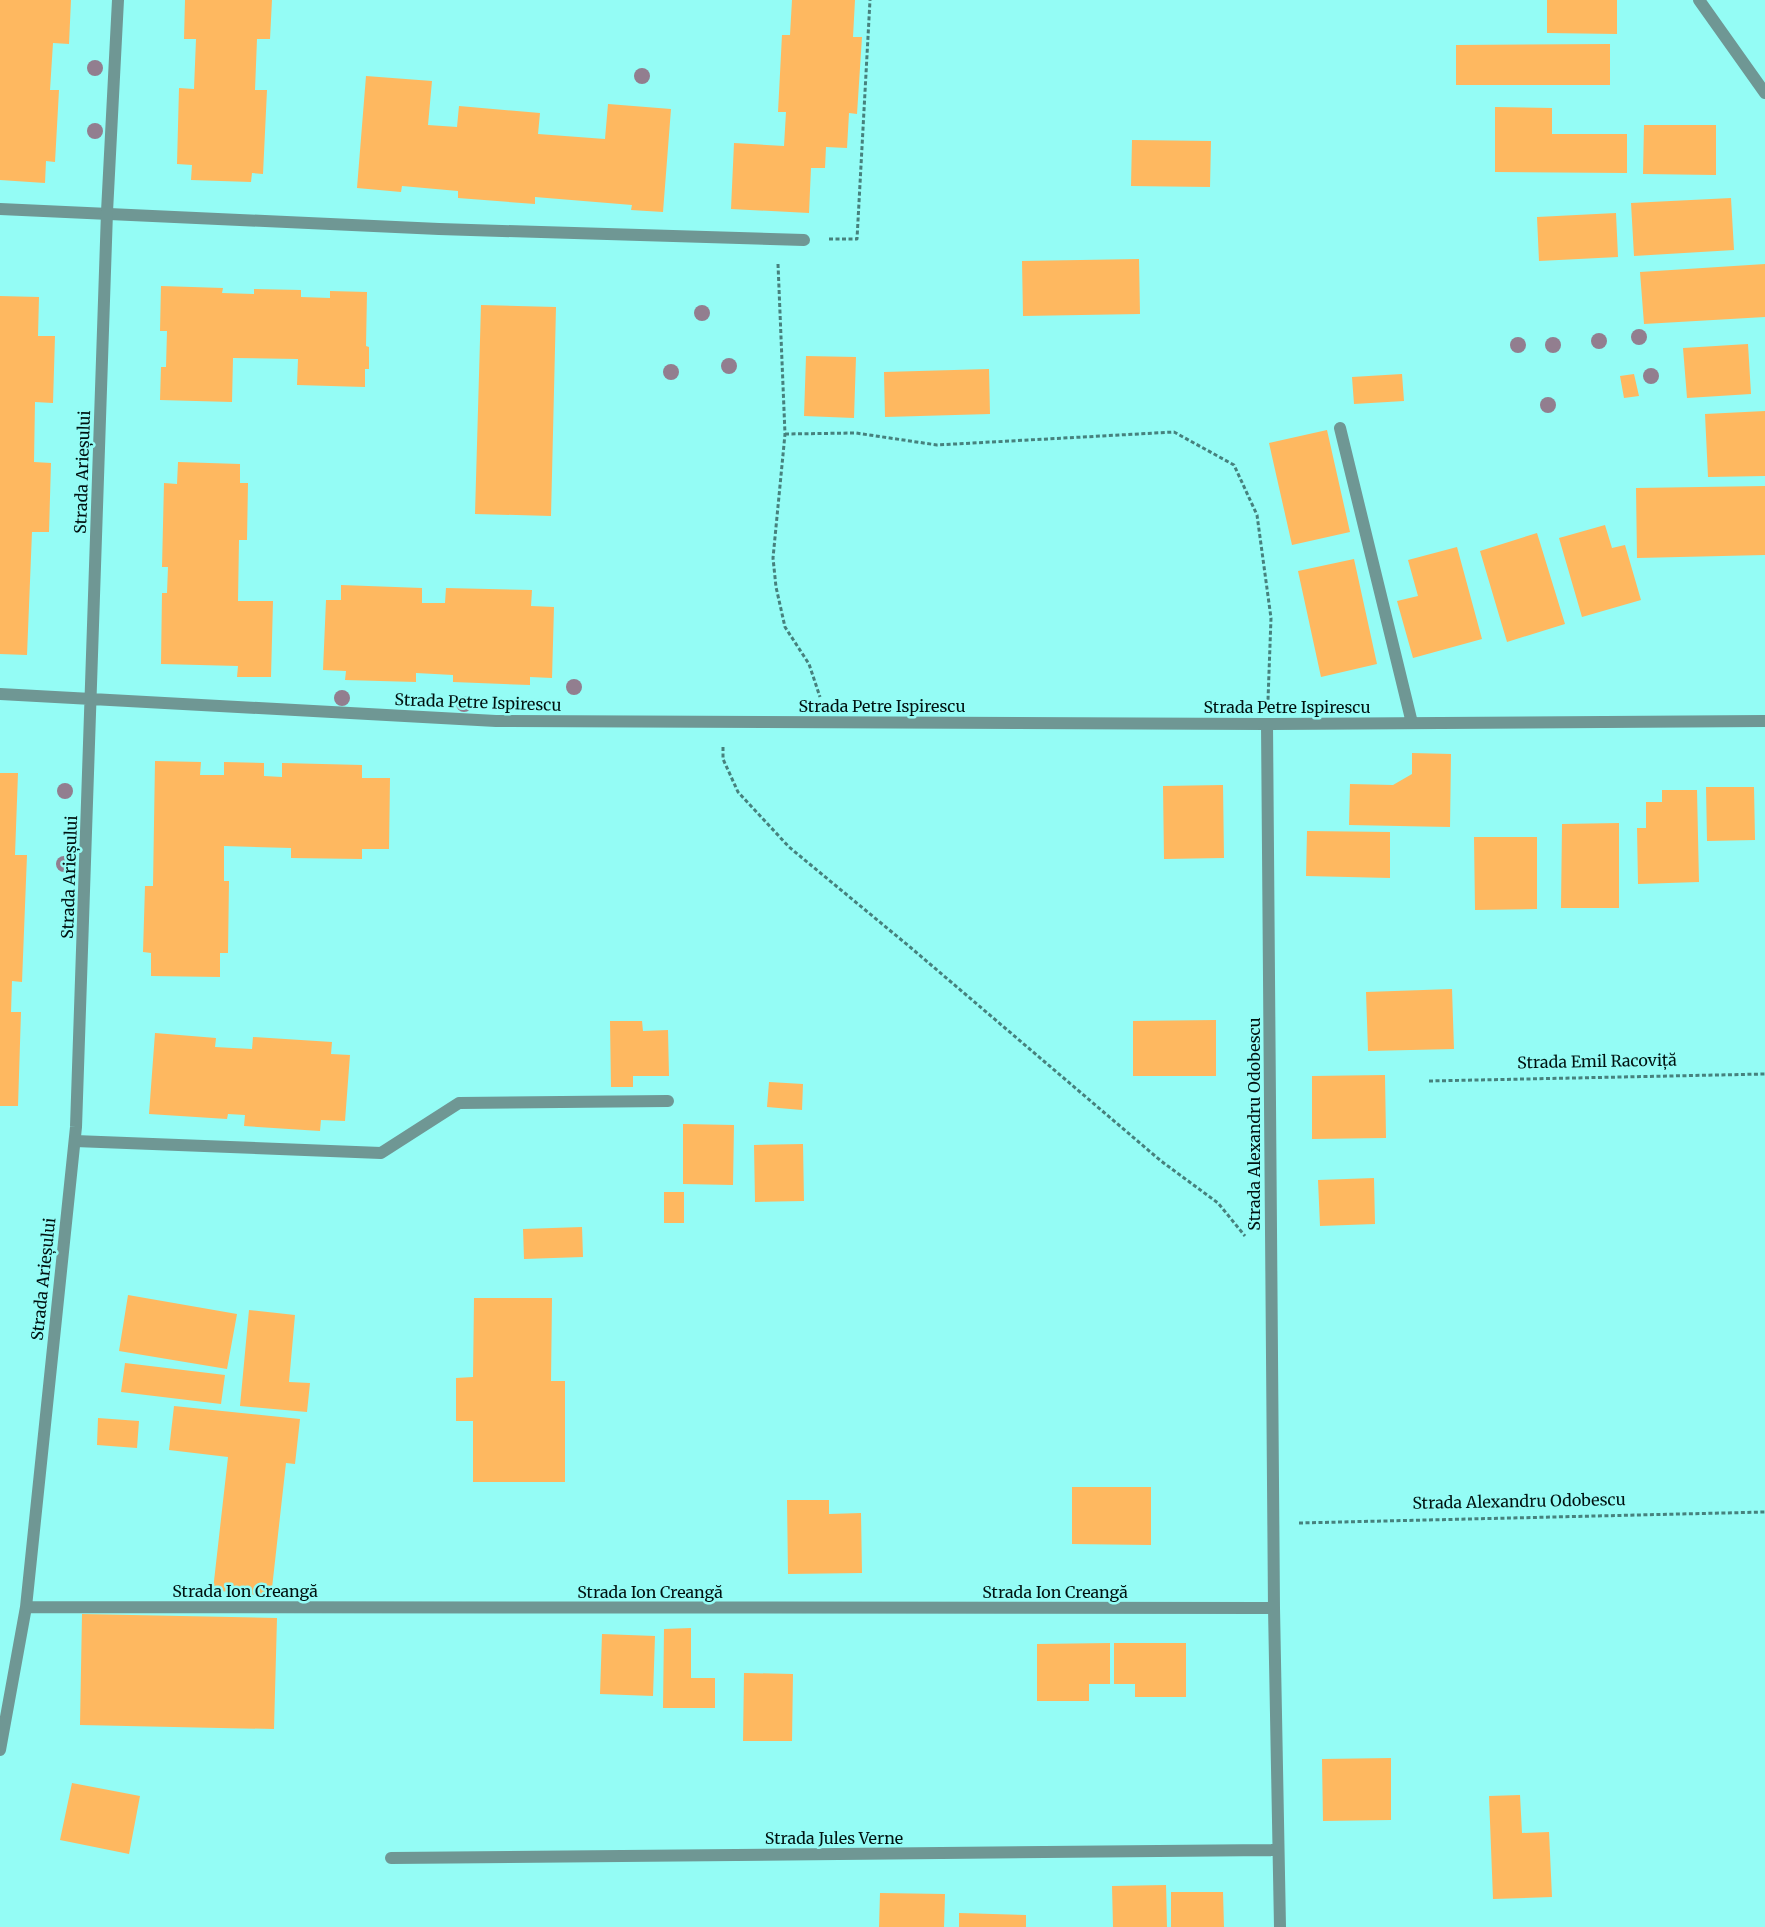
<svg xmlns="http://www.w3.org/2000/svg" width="1765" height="1927" font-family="Merriweather,serif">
<rect width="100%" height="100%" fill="#94fcf5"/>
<path fill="#feb860" d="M0 0H71L69 44 53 43 50 90H59L55 162 46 161 45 183 0 180Z
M185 0H272L270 39H257L255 90H267L263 174 252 173 251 182 191 180 192 165 177 164 179 88 194 89 196 39H184Z
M792 0H855L853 37H862L857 114 849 113 847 148 826 147 825 168H811L809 213 731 209 734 143 784 146 786 112H778L782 35H790Z
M1547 0H1617V34L1547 33Z
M1610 44V85H1456V45Z
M366 76 432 81 428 125 457 127 459 106 540 113 538 134 605 139 608 104 671 109 663 212 631 210 632 205 535 197V204L458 198V191L402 186 401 192 357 188Z
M1495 107 1552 108V134H1627V173L1495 172Z
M1644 125H1716V175L1643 174Z
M1132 140 1211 141 1210 187 1131 186Z
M1731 198 1734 250 1634 256 1631 203Z
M1616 213 1618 257 1539 261 1537 217Z
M1139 259 1140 314 1023 316 1022 261Z
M1765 264V317L1644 324 1640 272Z
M161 286 223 288 222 293 254 294V289L301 290V297L330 298V291L367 292 366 346 369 347V369H365V387L297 385 298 359 233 358 232 402 160 400 161 367H166L167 331H160Z
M0 296 39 297 38 336H55L53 403 35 402 34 462 51 463 49 532H32L27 655 0 654Z
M481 305 556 307 551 516 475 514Z
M1748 344 1751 394 1687 398 1683 348Z
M806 356 856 357 854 418 804 416Z
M989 369 990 414 885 417 884 372Z
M1402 374 1404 401 1354 404 1352 377Z
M1634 374 1639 396 1624 398 1620 376Z
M1765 411V476L1708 477 1705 414Z
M1327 430 1350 532 1292 545 1269 443Z
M178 462 240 464V483H248L247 540H239L238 601H273L271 677H237L238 666 161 664 162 593H167L168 567H162L164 483 177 484Z
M1765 486V555L1637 558 1636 488Z
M1605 525 1612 548 1625 545 1641 600 1582 617 1559 538Z
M1537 533 1565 624 1507 642 1480 551Z
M1457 547 1482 639 1413 658 1397 601 1418 596 1408 560Z
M1354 559 1377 664 1321 677 1298 571Z
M341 585 422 588V603H445L446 588 532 590 531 606 554 607 552 678 530 677V685L453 682V675L416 673V682L345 680 346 671 323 670 326 600H341Z
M1412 753 1451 754 1450 827 1349 825 1350 784 1393 785 1412 774Z
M155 761 201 762 200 775H224V762L264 763V776L282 777V763L362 765V778H390L389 849H362V859L291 858V848L224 846V881H229L228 953H220V977L151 976V953L143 952 145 886H153Z
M0 773H18L15 855H27L22 982 12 981 11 1012H21L18 1106H0Z
M1223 785 1224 858 1164 859 1163 786Z
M1706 787H1754L1755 840 1707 841Z
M1662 790H1697L1699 882 1638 884 1637 828H1646V802H1662Z
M1619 823V908H1561L1562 824Z
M1307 831 1390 832V878L1306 876Z
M1474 837H1537V909L1475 910Z
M1452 989 1454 1049 1368 1051 1366 992Z
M1216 1020V1076H1133V1021Z
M610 1021H642L643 1031 668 1030 669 1076H633V1087H611Z
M155 1033 216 1038 215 1047 252 1049 253 1037 332 1042 331 1054 350 1055 345 1121 321 1120 320 1131 244 1126 245 1115 228 1114 227 1119 149 1114Z
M1385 1075 1386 1138 1312 1139V1076Z
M769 1082 803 1084 802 1110 767 1107Z
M683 1124 734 1125 733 1185 683 1184Z
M803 1144 804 1201 755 1202 754 1145Z
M1374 1178 1375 1224 1320 1226 1318 1180Z
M664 1192H684V1223H664Z
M582 1227 583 1257 524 1259 523 1229Z
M128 1295 237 1314 227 1369 119 1351Z
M474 1298H552L551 1381H565V1482H473V1421H456V1378L473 1377Z
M249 1310 295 1315 289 1382 310 1383 307 1412 240 1406Z
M125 1363 225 1375 221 1404 121 1392Z
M174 1406 300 1419 295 1464 286 1463 271 1597 213 1590 228 1457 169 1450Z
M98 1418 139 1421 137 1448 97 1445Z
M1072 1487H1151V1545L1072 1544Z
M787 1500H829V1514L861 1513 862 1573 788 1574Z
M82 1614 277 1618 274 1729 80 1725Z
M691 1628V1678H715V1708H663L664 1629Z
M602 1634 655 1636 653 1696 600 1694Z
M1110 1643V1684H1089V1701H1037V1644Z
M1114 1643H1186V1697H1135V1684H1114Z
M744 1673 793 1674 792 1741H743Z
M1391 1758V1820L1323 1821 1322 1759Z
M72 1783 140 1796 129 1854 60 1840Z
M1520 1795 1522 1833 1549 1832 1552 1897 1493 1899 1489 1796Z
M1166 1885 1167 1927H1113L1112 1886Z
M1171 1892H1223L1224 1927H1171Z
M880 1893 945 1894 944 1927H879Z
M959 1913 1026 1915V1927H959Z"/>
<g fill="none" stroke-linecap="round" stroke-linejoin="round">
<path stroke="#46817d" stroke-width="3" stroke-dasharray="4 2.5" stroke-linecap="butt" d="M829 239H857L870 0
M778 264 785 434 773 558 776 587 785 627 809 664 820 697
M785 434 856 433 937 445 1174 432 1234 465 1257 515 1271 618 1268 700
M723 747V759L738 792 789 847 910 947 1161 1161 1218 1203 1245 1236
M1429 1081 1765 1074
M1299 1523 1765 1512"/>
<path stroke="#6f9794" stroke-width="12" d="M0 209 439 229 804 240
M75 1141 381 1153 459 1103 668 1101"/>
<path stroke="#6f9794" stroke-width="12" d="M1699 0 1765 93
M1340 428 1412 723
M0 694 496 721 1267 724 1765 721
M1267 724 1274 1608 1280 1927
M26 1607 1274 1608
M0 1750 26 1607 76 1127 107 212 118 0
M391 1858 1278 1850"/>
</g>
<g fill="#927e8f">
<circle cx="95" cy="68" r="8"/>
<circle cx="642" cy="76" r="8"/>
<circle cx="95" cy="131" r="8"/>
<circle cx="702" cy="313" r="8"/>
<circle cx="1639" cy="337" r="8"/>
<circle cx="1599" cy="341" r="8"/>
<circle cx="1518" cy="345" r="8"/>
<circle cx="1553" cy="345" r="8"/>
<circle cx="729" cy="366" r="8"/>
<circle cx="671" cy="372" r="8"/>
<circle cx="1651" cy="376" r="8"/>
<circle cx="1548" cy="405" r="8"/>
<circle cx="574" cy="687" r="8"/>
<circle cx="342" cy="698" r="8"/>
<circle cx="464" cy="704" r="8"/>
<circle cx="65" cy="791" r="8"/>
<circle cx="64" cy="864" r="8"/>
</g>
<g text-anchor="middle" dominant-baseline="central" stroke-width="5" stroke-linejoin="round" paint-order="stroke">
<g font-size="16" fill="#001211" stroke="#94fcf5">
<text transform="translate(82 472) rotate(-88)">Strada Arieșului</text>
<text transform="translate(478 702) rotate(2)">Strada Petre Ispirescu</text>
<text x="882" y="706">Strada Petre Ispirescu</text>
<text x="1287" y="707">Strada Petre Ispirescu</text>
<text transform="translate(69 877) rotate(-88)">Strada Arieșului</text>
<text transform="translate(1597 1061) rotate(-1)">Strada Emil Racoviță</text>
<text transform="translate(1254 1124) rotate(-90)">Strada Alexandru Odobescu</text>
<text transform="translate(43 1279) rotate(-84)">Strada Arieșului</text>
<text transform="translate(1519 1501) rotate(-1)">Strada Alexandru Odobescu</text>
<text x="245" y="1591">Strada Ion Creangă</text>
<text x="650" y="1592">Strada Ion Creangă</text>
<text x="1055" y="1592">Strada Ion Creangă</text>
<text x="834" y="1838">Strada Jules Verne</text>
</g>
</g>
</svg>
